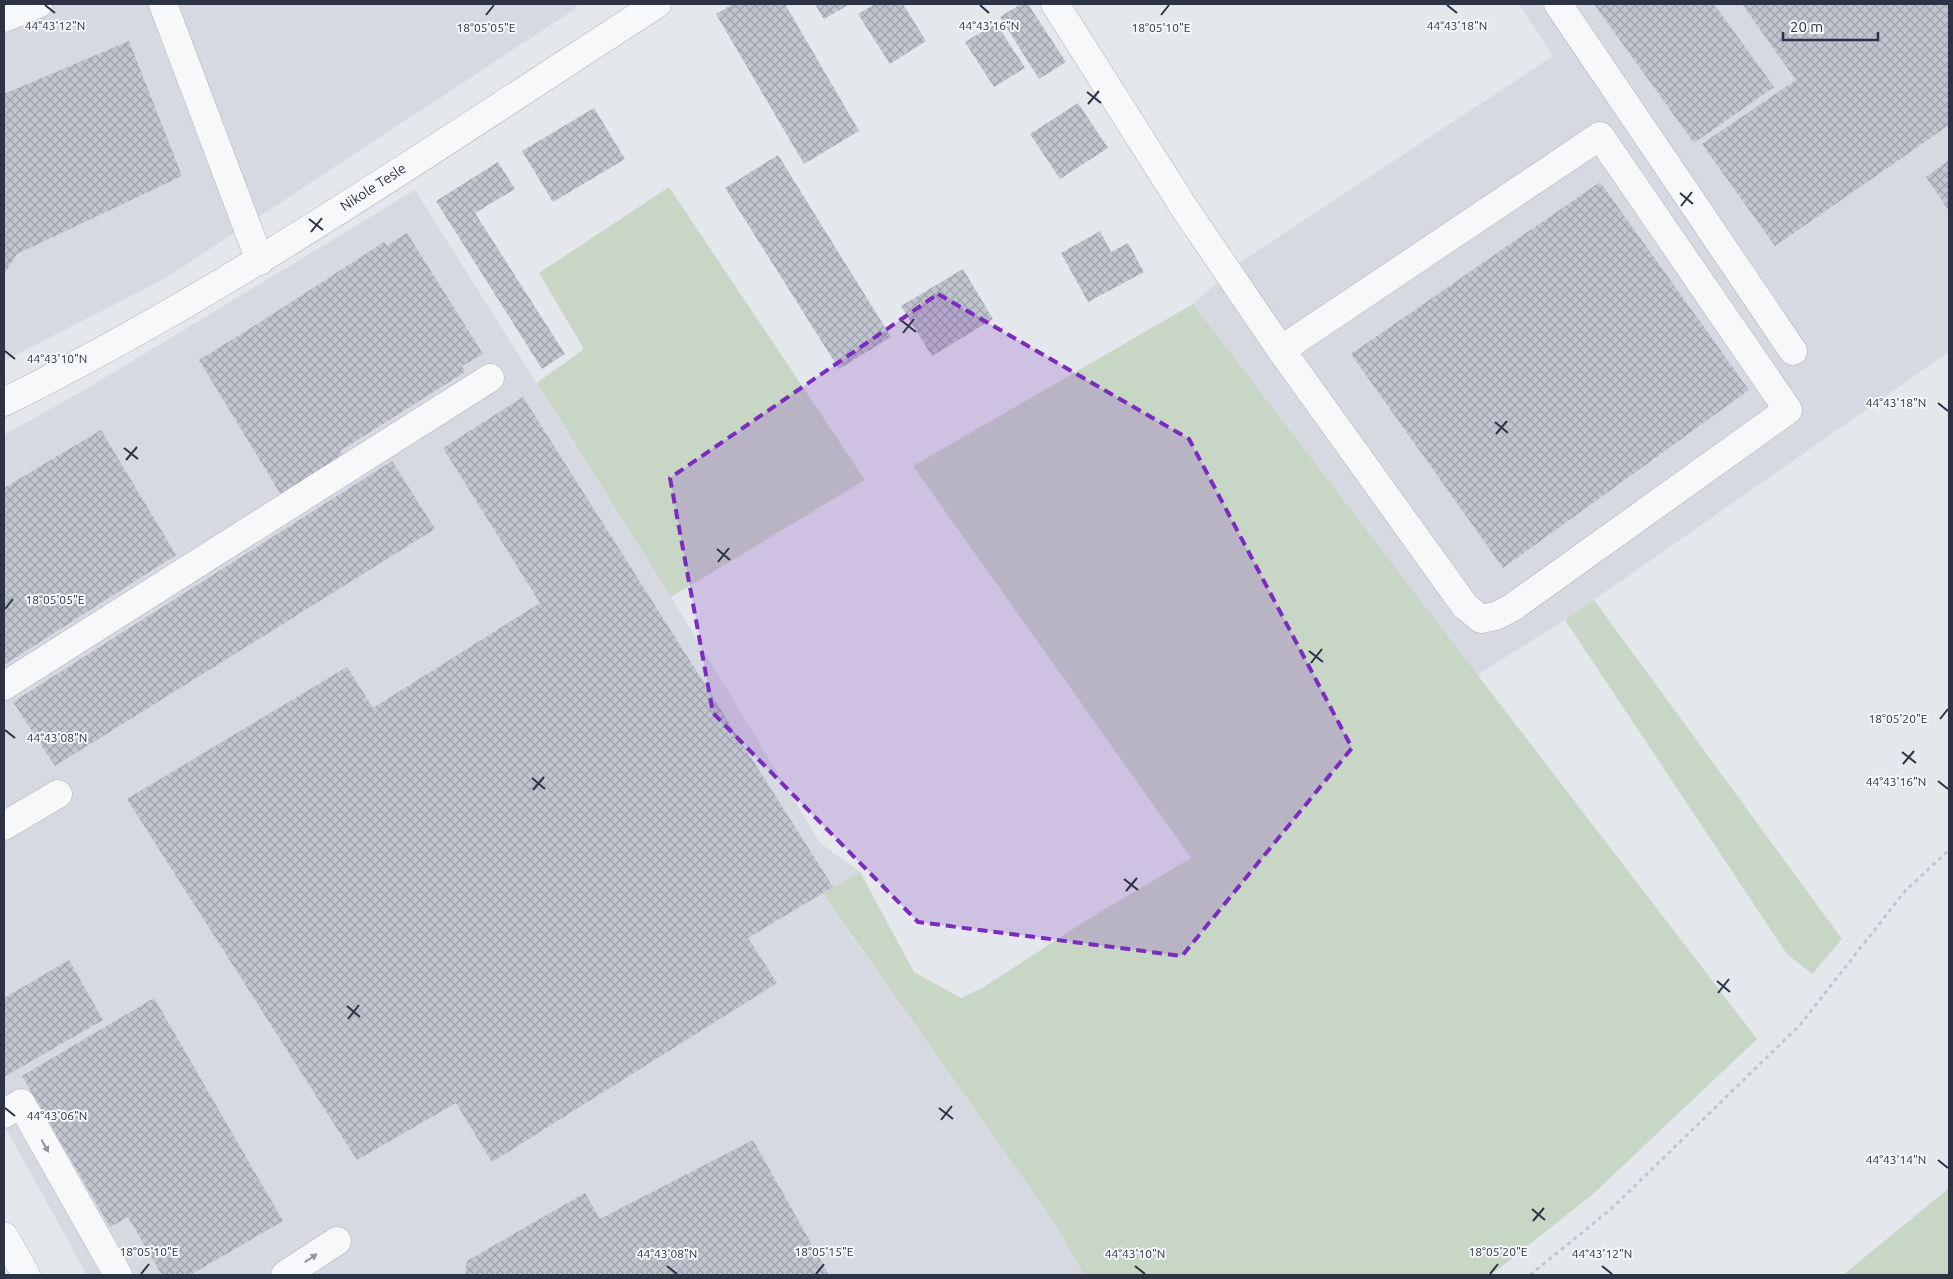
<svg xmlns="http://www.w3.org/2000/svg" width="1953" height="1279" font-family="Ubuntu,sans-serif">
<defs>
<pattern id="building-cross-hatch" width="8" height="8" patternUnits="userSpaceOnUse" patternTransform="scale(1.25)"><rect width="8" height="8" fill="#c1c5cf"/><path d="M0 0l8 8M0 8l8-8" fill="none" stroke="#9da1aa"/></pattern>
</defs>
<rect width="100%" height="100%" fill="#e4e7ec"/>
<path fill="#d6d9e1" d="M4 4H578L575 9 164 279 4 361Z
M1519 4H1949V352L1565 620 1477 675 1193 304 1242 261 1553 56Z
M415 190 671 597 820 843 860 872 823 895 1056 1225 1084 1275H87L4 1125V435L88 388Z"/>
<path fill="#c8d6c5" d="M669 187 865 480 671 597 537 383 584 349 539 273Z
M1193 304 1757 1039 1593 1194 1491 1275H1084L1056 1225 823 894 860 872 914 972 961 998 982 988 1090 918 1191 858 913 466Z
M1594 600 1842 939 1812 974 1787 954 1565 620Z
M1949 1188V1275H1843Z"/>
<path fill="url(#building-cross-hatch)" d="M733 4H785L859 131 804 164 716 14Z
M815 4H850L824 19Z
M875 4H903L926 41 890 64 858 14Z
M1021 4H1028L1066 62 1039 79 1000 17Z
M1594 4H1714L1774 87 1694 143Z
M1742 4H1949V125L1775 246 1702 144 1796 80Z
M996 23 1025 68 994 87 965 42Z
M129 41 182 176 17 254 4 274V94Z
M1078 103 1108 148 1060 179 1030 134Z
M594 108 625 159 553 202 522 151Z
M778 155 891 337 839 369 725 188Z
M1949 160V211L1926 177Z
M498 162 515 189 475 213 565 354 542 369 436 201Z
M1600 182 1749 390 1503 568 1351 354Z
M1100 231 1111 252 1128 243 1144 272 1088 302 1061 253Z
M407 233 483 354 462 366 465 372 340 451 344 457 281 495 199 360 262 321 384 242 387 246Z
M963 269 993 319 932 356 901 306Z
M523 397 833 887 748 938 777 983 492 1162 456 1103 357 1160 127 799 347 667 373 708 540 603 443 448Z
M101 430 176 555 4 665V488Z
M392 461 435 529 55 766 13 702Z
M69 960 103 1020 4 1077V998Z
M154 998 283 1221 190 1275H162L128 1217 110 1227 22 1076Z
M753 1140 829 1275H465L467 1261 585 1193 600 1219Z"/>
<g fill="none" stroke-linecap="round" stroke-linejoin="round">
<defs>
<path id="minor" d="M163 4 260 261
M1055 4 1185 209 1281 350 1465 606 1481 619 1496 616 1513 607 1788 410 1600 136 1281 350
M1558 4 1793 351
M4 18 38 4
M4 402C232 289 443 142 657 4
M4 686 490 378
M4 826 58 794
M4 1114 21 1103 118 1275
M4 1236 26 1275
M285 1275 337 1241"/>
</defs>
<use href="#minor" stroke="#adb1ba" stroke-width="29"/>
<path stroke="#c2c5cb" stroke-width="3" stroke-dasharray="4 4" stroke-linecap="butt" d="M1530 1275 1611 1209 1800 1025 1905 891 1949 850"/>
<use href="#minor" stroke="#f7f8fa" stroke-width="28"/>
</g>
<defs><path id="oneway-solid" d="M-6-.8H1V-3.2L6.5 0L1 3.2V.8H-6Z" transform="scale(1.25)"/></defs>
<g fill="#92969f">
<use href="#oneway-solid" transform="translate(45 1146) rotate(61)"/>
<use href="#oneway-solid" transform="translate(311 1258) rotate(-33)"/>
</g>
<path fill="#7b2cbf" fill-opacity="0.2" stroke="#7b2cbf" stroke-width="4" stroke-dasharray="10 6" stroke-linejoin="round" d="M938 294 1189 439 1352 748 1182 956 918 922 713 713 670 478Z"/>
<path fill="none" stroke="#2c3344" stroke-width="2" d="M45 5 55 13M980 5 989 13M1447 5 1457 13M486 15 494 5M1161 15 1169 5M1087 92 1101 103M1088 104 1099 91M1680 193 1693 204M1681 206 1692 192M309 219 323 230M311 232 322 218M902 321 916 332M903 333 914 319M5 351 15 359M1938 403 1948 411M1495 422 1508 433M1496 434 1507 421M124 448 138 459M126 460 137 447M717 549 730 560M718 562 729 548M5 609 13 599M1309 651 1323 662M1311 663 1322 649M1940 719 1948 709M5 730 15 738M1902 752 1916 763M1903 764 1914 751M532 778 545 789M1938 781 1948 789M533 790 544 777M1124 879 1138 890M1126 891 1137 878M1717 981 1730 992M1718 993 1729 979M347 1006 360 1017M348 1019 359 1005M5 1108 15 1116M939 1108 953 1119M941 1120 952 1106M1938 1160 1948 1168M1532 1209 1545 1220M1533 1221 1544 1208M667 1266 677 1274M1135 1266 1145 1274M1602 1266 1612 1274M141 1274 149 1264M816 1274 824 1264M1490 1274 1498 1264"/>
<g text-anchor="middle" dominant-baseline="central" stroke-width="4" stroke-linejoin="round" paint-order="stroke">
<g font-size="14" fill="#2c3344" stroke="#f4f6f9">
<text transform="translate(373 187) rotate(-33)">Nikole Tesle</text>
</g>
</g>
<g font-size="12" text-anchor="middle" fill="#2c3344" stroke="#f4f6f9" stroke-width="4" stroke-linejoin="round" paint-order="stroke">
<text x="55" y="30">44°43'12"N</text>
<text x="989" y="30">44°43'16"N</text>
<text x="1457" y="30">44°43'18"N</text>
<text x="486" y="32">18°05'05"E</text>
<text x="1161" y="32">18°05'10"E</text>
<text x="57" y="363">44°43'10"N</text>
<text x="1896" y="407">44°43'18"N</text>
<text x="55" y="604">18°05'05"E</text>
<text x="1898" y="723">18°05'20"E</text>
<text x="57" y="742">44°43'08"N</text>
<text x="1896" y="786">44°43'16"N</text>
<text x="57" y="1120">44°43'06"N</text>
<text x="1896" y="1164">44°43'14"N</text>
<text x="149" y="1256">18°05'10"E</text>
<text x="824" y="1256">18°05'15"E</text>
<text x="1498" y="1256">18°05'20"E</text>
<text x="667" y="1258">44°43'08"N</text>
<text x="1135" y="1258">44°43'10"N</text>
<text x="1602" y="1258">44°43'12"N</text>
</g>
<rect width="1953" height="1279" fill="none" stroke="#2c3344" stroke-width="10"/>
<path d="M1783 32v8h95v-8" fill="none" stroke="#2c3344" stroke-width="2.5"/>
<text x="1790" y="32" font-size="15" fill="#2c3344" stroke="#f4f6f9" stroke-width="4" paint-order="stroke">20 m</text>
</svg>
